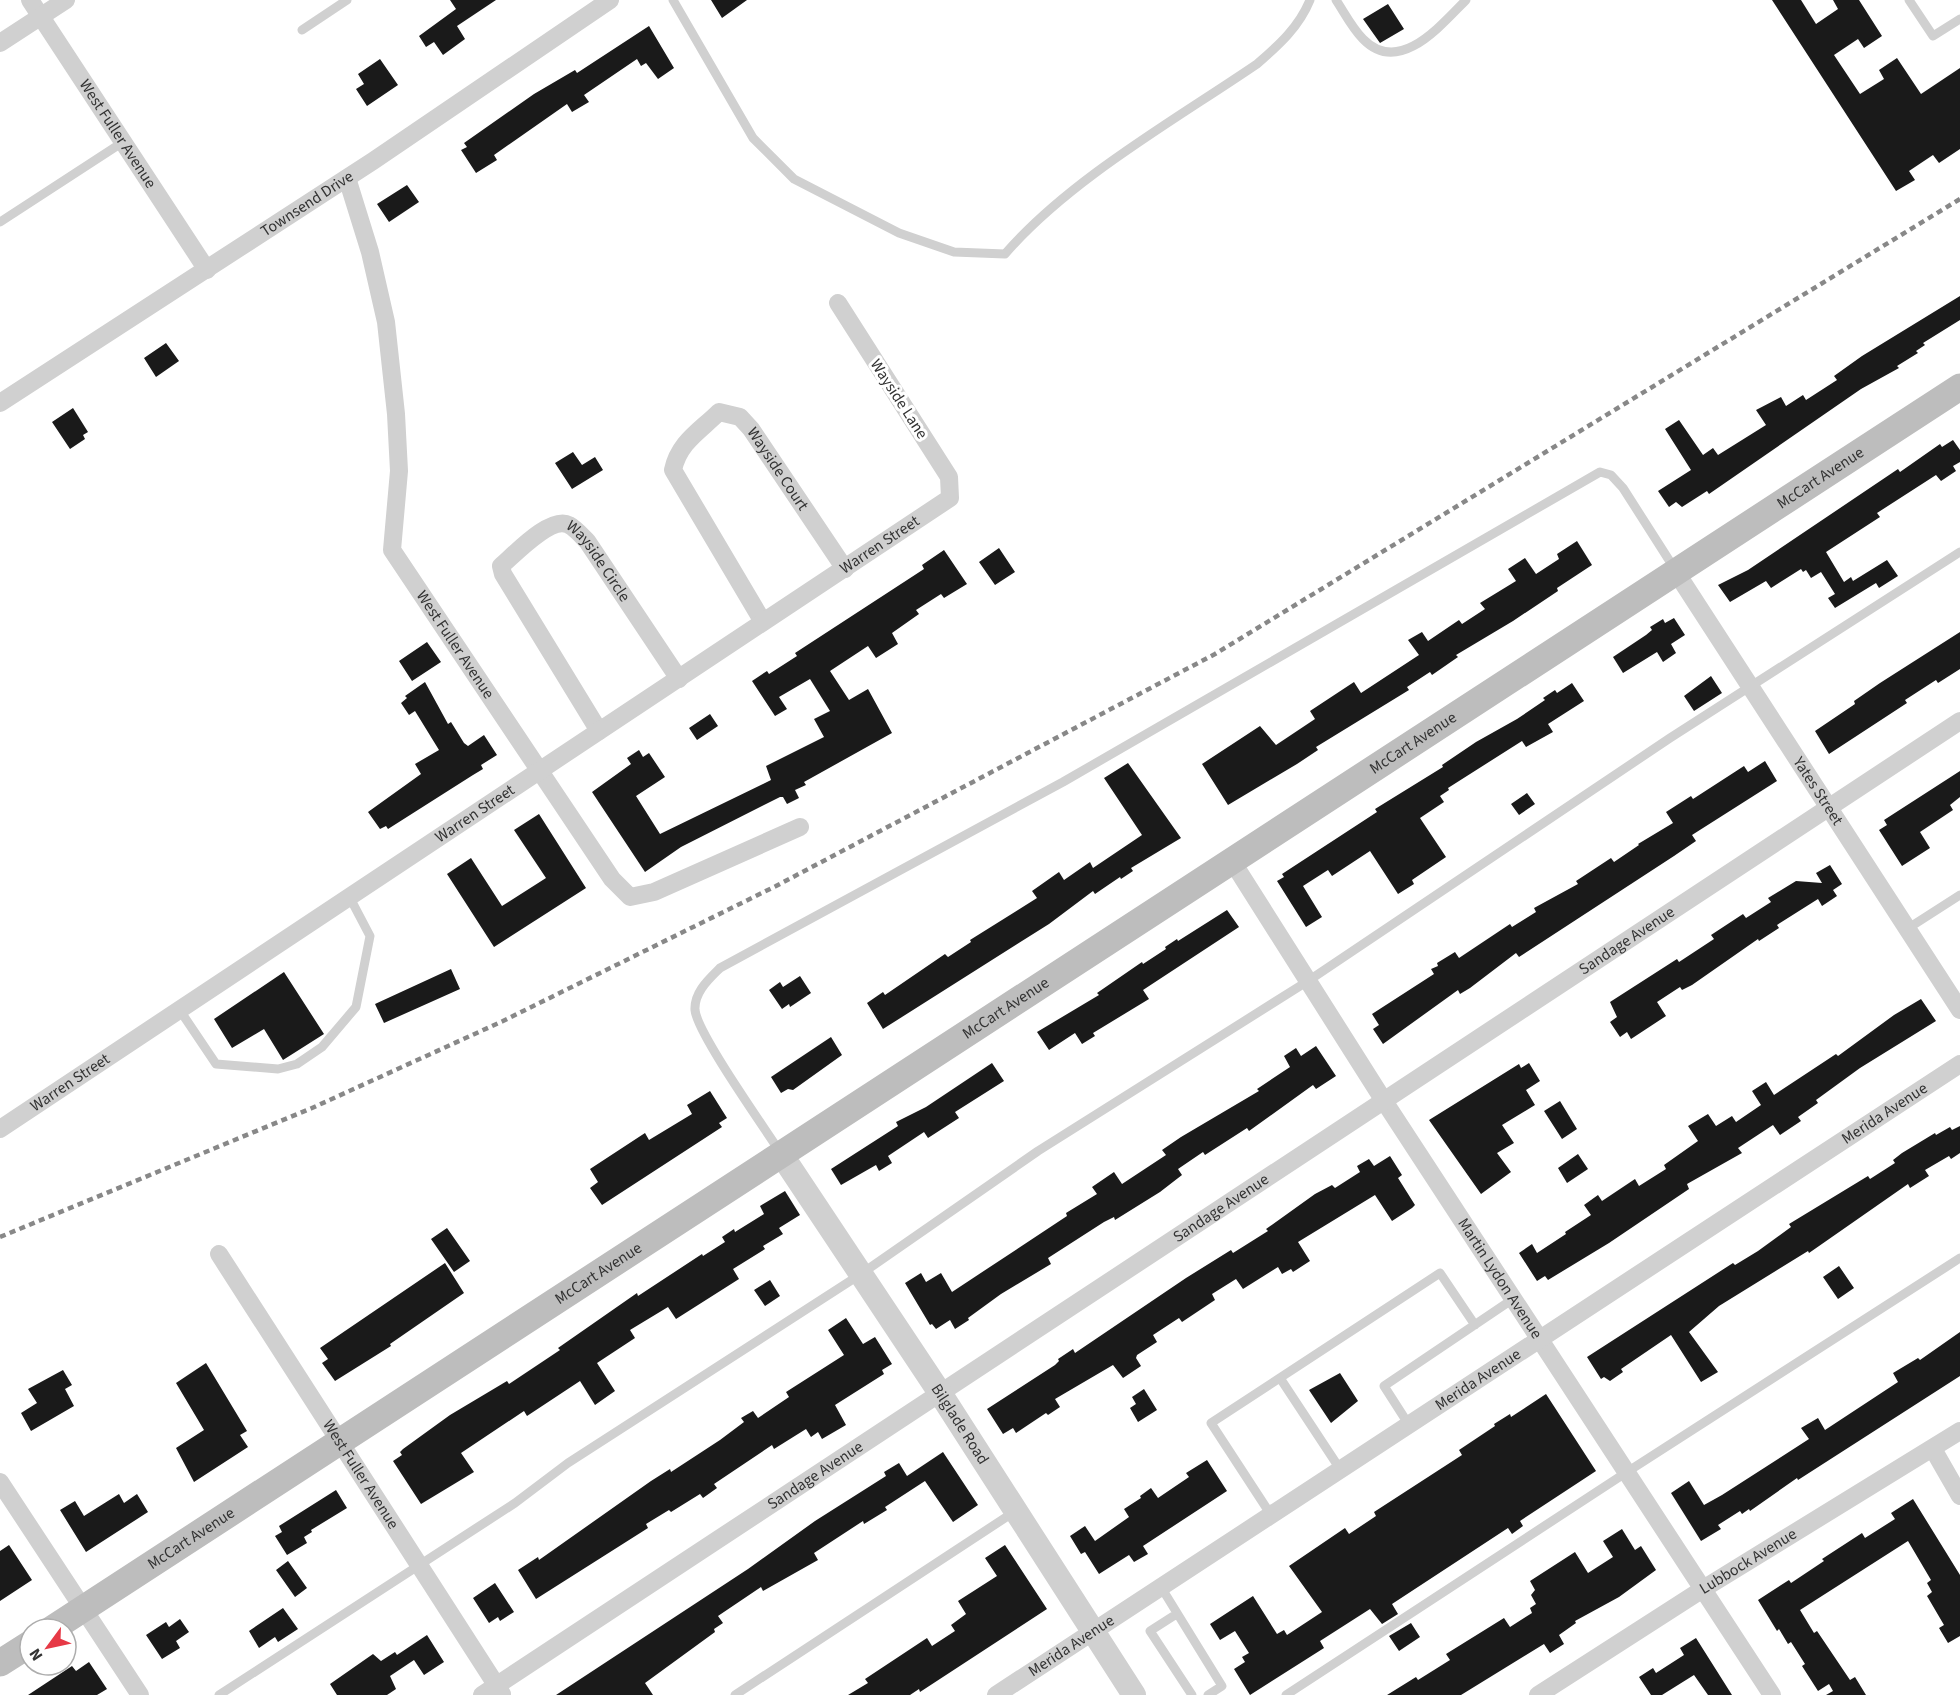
<svg xmlns="http://www.w3.org/2000/svg" width="1960" height="1695" font-family="'Source Sans 3',sans-serif">
<rect width="100%" height="100%" fill="#fff"/>
<path fill="#1a1a1a" d="M450 0H496L457 26 465 39 443 55 434 42 426 47 419 36 456 9Z
M711 0H747L722 18Z
M1772 0H1801L1816 24 1838 9 1833 0H1859L1882 36 1864 48 1858 39 1834 55 1860 94 1884 79 1879 70 1897 58 1921 94 1960 68V149L1939 163 1933 155 1909 171 1915 180 1896 191Z
M1388 4 1404 29 1380 43 1363 19Z
M649 26 674 68 658 79 646 63 641 66 637 59 584 95 589 102 572 112 567 104 494 155 497 160 476 173 461 150 467 147 464 143 534 94 575 70 577 73Z
M380 59 398 85 367 106 356 89 364 84 358 74Z
M407 185 419 202 389 222 377 204Z
M1960 296V320L1923 343 1925 345 1916 351 1918 353 1897 366 1899 368 1861 389 1709 494 1707 491 1682 507 1676 502 1669 507 1658 491 1691 470 1665 429 1679 420 1703 455 1713 448 1718 455 1766 425 1756 410 1781 397 1786 406 1803 395 1806 400 1837 380 1834 376 1862 356Z
M166 343 179 361 156 377 144 358Z
M73 408 88 432 83 435 85 439 70 449 52 422Z
M1953 440 1960 450V462L1953 466 1956 471 1941 481 1936 475 1877 513 1880 517 1826 552 1844 582 1851 577 1853 581 1887 560 1898 576 1879 588 1876 583 1835 608 1828 598 1835 594 1821 572 1811 578 1806 570 1803 572 1801 569 1771 588 1766 581 1730 602 1718 585 1748 570 1898 469 1900 472 1940 444 1942 447Z
M573 452 582 465 595 457 603 470 572 489 555 463Z
M1577 541 1592 565 1557 588 1558 591 1513 621 1456 655 1458 657 1432 675 1430 672 1407 687 1409 690 1316 747 1318 750 1297 764 1228 805 1202 764 1260 726 1276 745 1315 719 1310 711 1354 682 1361 693 1419 655 1408 640 1422 632 1428 641 1459 620 1462 624 1485 609 1480 603 1516 581 1508 569 1525 558 1536 574 1559 559 1557 554Z
M999 548 1015 572 995 585 979 562Z
M944 550 967 584 944 598 941 594 916 610 919 614 892 633 898 644 876 658 868 646 830 671 849 700 868 689 892 733 804 782 806 785 795 790 799 798 787 804 783 797H780L681 847 645 872 592 792 631 764 627 758 639 750 643 757 649 753 665 777 636 796 660 834 771 780 766 766 824 737 814 719 830 711 810 679 779 697 787 709 775 716 752 681 767 671 769 674 797 656 795 653 924 569 922 565Z
M1674 618 1685 635 1671 644 1676 653 1663 662 1657 652 1623 673 1613 657 1646 635 1652 630 1650 627 1663 619 1665 623Z
M1960 632V669L1938 683 1936 680 1905 700 1907 703 1829 754 1815 731 1855 704 1854 701 1880 683Z
M427 642 441 662 412 681 399 661Z
M1711 676 1722 693 1694 711 1684 696Z
M425 682 448 724 451 722 464 743 468 746 484 735 497 755 481 765 483 769 473 775 388 829 386 826 380 829 368 812 421 774 415 764 439 750 415 711 409 715 401 703 407 698 405 696Z
M1572 683 1584 701 1548 724 1553 732 1526 747 1522 741 1448 788 1449 790 1440 796 1444 802 1420 818 1446 857 1412 880 1414 884 1398 894 1370 851 1332 876 1328 870 1303 886 1322 917 1306 927 1277 881 1284 877 1282 874 1377 812 1375 809 1443 767 1442 765 1476 742 1517 719 1545 700 1543 698 1555 690 1557 693Z
M710 714 718 726 697 740 689 728Z
M1765 761 1777 781 1692 835 1696 841 1674 856 1519 957 1516 953 1470 988 1460 994 1458 990 1383 1044 1373 1029 1379 1025 1372 1014 1434 974 1431 969 1438 966 1437 963 1455 952 1459 958 1510 924 1512 927 1536 912 1534 908 1578 884 1576 881 1611 858 1614 862 1639 845 1638 844 1673 823 1666 812 1691 796 1693 799 1744 766 1748 772Z
M1128 763 1181 838 1131 868 1133 871 1121 879 1120 877 1095 894 1093 891 1049 924 883 1029 867 1003 883 992 885 995 945 954 948 957 971 942 970 940 1037 898 1032 891 1059 872 1064 880 1090 862 1093 868 1142 835 1104 778Z
M1960 771V797L1950 805 1953 810 1920 832 1930 848 1902 866 1879 830 1887 825 1884 820Z
M1527 793 1535 804 1519 815 1511 804Z
M539 814 586 888 494 947 447 874 471 858 502 906 546 878 514 830Z
M1830 865 1842 884 1833 890 1837 896 1822 906 1818 899 1777 925 1779 928 1759 941 1758 939 1692 985 1682 990 1680 987 1657 1002 1666 1016 1631 1039 1627 1032 1620 1037 1610 1022 1617 1017 1610 1002 1677 959 1679 962 1714 939 1711 935 1743 914 1746 918 1771 902 1768 898 1796 881 1822 883 1816 873Z
M1227 910 1239 927 1143 990 1149 999 1093 1033 1095 1036 1082 1044 1075 1033 1049 1050 1037 1032 1099 995 1097 993 1142 962 1143 964 1166 949 1165 947 1177 939 1178 941Z
M451 969 460 989 384 1023 375 1004Z
M284 972 324 1034 283 1060 264 1029 232 1048 214 1019Z
M800 976 811 993 790 1007 789 1004 782 1009 769 990 780 982 783 987Z
M1921 999 1936 1021 1860 1068 1816 1100 1818 1103 1798 1117 1801 1121 1780 1135 1773 1125 1738 1148 1742 1153 1687 1184 1689 1189 1609 1243 1548 1280 1545 1276 1537 1281 1519 1253 1532 1244 1537 1253 1566 1234 1565 1232 1591 1215 1584 1205 1598 1195 1602 1201 1635 1179 1639 1186 1666 1169 1664 1165 1698 1141 1688 1126 1708 1114 1716 1126 1732 1116 1736 1122 1761 1105 1752 1091 1766 1082 1774 1095 1836 1054 1838 1056 1894 1015Z
M831 1037 842 1055 793 1090 788 1089 781 1093 771 1077Z
M1316 1046 1336 1076 1316 1089 1313 1085 1249 1131 1247 1128 1205 1155 1203 1152 1178 1169 1182 1175 1160 1192 1115 1220 1114 1217 1104 1222 1048 1258 1051 1264 1001 1294 968 1318 969 1320 955 1329 950 1320 936 1329 932 1324 930 1325 905 1283 921 1273 926 1282 941 1273 952 1292 1067 1216 1066 1213 1097 1194 1092 1187 1114 1172 1122 1184 1166 1155 1162 1150 1181 1137 1259 1091 1257 1089 1290 1067 1284 1056 1296 1048 1301 1056Z
M992 1063 1004 1081 955 1112 959 1118 928 1138 924 1132 888 1156 892 1163 879 1171 876 1165 841 1185 831 1169 898 1126 896 1122 926 1107Z
M1529 1063 1540 1081 1526 1090 1535 1105 1502 1125 1514 1143 1497 1153 1511 1172 1481 1194 1429 1120 1519 1064 1521 1068Z
M710 1091 727 1118 719 1123 722 1127 602 1205 590 1188 598 1182 590 1169 645 1133 649 1140 692 1114 687 1105Z
M1560 1101 1577 1129 1562 1139 1544 1111Z
M1960 1126V1153L1951 1159 1949 1156 1925 1170 1929 1176 1910 1188 1908 1184 1809 1253 1808 1251 1719 1306 1689 1332 1718 1372 1701 1382 1671 1335 1621 1369 1623 1372 1610 1381 1604 1377 1601 1379 1587 1357 1733 1263 1735 1265 1758 1251 1791 1227 1789 1224 1868 1176 1870 1179 1895 1163 1893 1160 1902 1153 1935 1133 1936 1135 1950 1127 1952 1130Z
M1578 1154 1588 1169 1567 1183 1558 1168Z
M1390 1156 1402 1175 1398 1178 1415 1205 1412 1208 1392 1221 1375 1195 1298 1242 1310 1261 1293 1272 1291 1269 1282 1274 1278 1267 1243 1289 1236 1279 1212 1294 1215 1300 1182 1322 1179 1318 1153 1335 1157 1342 1137 1355 1136 1358 1141 1366 1123 1378 1113 1365 1055 1399 1060 1407 1048 1415 1046 1413 1016 1433 1013 1428 1003 1434 987 1409 1055 1365 1059 1361 1058 1359 1073 1349 1075 1353 1186 1278 1231 1250 1233 1253 1268 1231 1266 1229 1315 1194 1332 1185 1335 1188 1360 1172 1357 1166 1369 1159 1374 1166Z
M785 1191 800 1215 779 1228 783 1234 763 1246 765 1249 733 1269 739 1279 676 1319 668 1307 630 1330 635 1338 597 1363 615 1391 595 1405 580 1381 527 1416 524 1411 461 1453 474 1472 421 1504 393 1461 402 1455 400 1452 403 1449 450 1415 507 1381 509 1384 560 1350 558 1348 637 1293 638 1296 702 1254 703 1256 725 1242 722 1237 734 1229 735 1232 764 1214 760 1206Z
M447 1228 470 1261 454 1272 431 1239Z
M445 1263 464 1293 390 1344 391 1346 335 1381 322 1363 328 1359 320 1348Z
M1839 1266 1854 1288 1838 1299 1823 1277Z
M770 1280 780 1296 765 1306 754 1290Z
M846 1318 863 1344 875 1337 892 1364 882 1370 884 1374 835 1405 846 1425 822 1439 818 1432 811 1437 806 1429 774 1449 772 1445 714 1484 717 1488 703 1498 700 1494 671 1512 669 1510 646 1524 648 1528 536 1599 518 1570 538 1557 539 1560 651 1481 670 1469 671 1472 720 1440 744 1422 741 1418 753 1411 758 1418 789 1397 786 1392 844 1355 828 1330Z
M1960 1332V1376L1798 1480 1797 1478 1750 1511 1749 1509 1742 1514 1740 1511 1718 1525 1721 1529 1701 1541 1671 1493 1689 1481 1704 1505 1722 1495 1809 1439 1801 1428 1818 1418 1825 1430 1898 1382 1893 1373 1918 1358 1920 1360Z
M206 1363 247 1431 240 1435 248 1447 194 1482 176 1448 204 1430 176 1383Z
M63 1370 72 1385 65 1389 74 1406 31 1431 21 1413 37 1403 28 1389Z
M1340 1373 1358 1401 1331 1423 1309 1390Z
M1144 1389 1157 1410 1138 1422 1130 1408 1136 1404 1132 1397Z
M1546 1394 1596 1471 1520 1521 1523 1526 1512 1534 1508 1528 1392 1604 1398 1614 1382 1624 1370 1609 1320 1641 1324 1648 1250 1695 1234 1669 1245 1662 1242 1657 1249 1653 1235 1631 1220 1640 1210 1624 1253 1596 1277 1634 1284 1630 1287 1635 1322 1612 1289 1566 1345 1528 1349 1534 1376 1516 1374 1512 1462 1455 1459 1450 1495 1426 1494 1424 1510 1414 1511 1417Z
M943 1452 978 1505 953 1522 925 1481 885 1507 887 1510 864 1524 863 1521 814 1553 818 1560 763 1591 761 1587 718 1616 723 1623 714 1629 715 1632 645 1683 653 1695H556L748 1569 815 1521 886 1476 884 1472 899 1463 907 1476Z
M1207 1460 1227 1491 1143 1546 1148 1554 1134 1562 1129 1555 1099 1574 1085 1552 1081 1554 1070 1536 1085 1526 1095 1541 1129 1517 1124 1509 1141 1498 1140 1496 1151 1488 1158 1498 1189 1477 1186 1473Z
M336 1490 347 1508 311 1530 312 1532 304 1537 307 1543 287 1555 275 1536 282 1532 279 1526Z
M119 1494 124 1503 137 1494 148 1512 86 1552 60 1510 75 1501 84 1516Z
M1913 1499 1960 1575V1636L1948 1643 1939 1628 1944 1625 1927 1596 1932 1592 1927 1583 1931 1580 1908 1541 1800 1610 1814 1633 1817 1631 1850 1680 1855 1677 1866 1695H1826L1833 1691 1829 1684 1818 1691 1802 1666 1805 1664 1791 1642 1788 1644 1779 1629 1777 1631 1758 1600 1789 1580 1791 1583 1824 1561 1822 1559 1862 1533 1865 1538 1895 1519 1891 1513Z
M1622 1529 1635 1550 1641 1546 1656 1570 1619 1597 1575 1621 1576 1623 1559 1635 1564 1644 1550 1653 1544 1644 1461 1695H1387L1416 1677 1418 1680 1450 1660 1446 1654 1504 1618 1510 1627 1532 1613 1530 1608 1536 1604 1531 1595 1535 1590 1530 1581 1575 1552 1588 1573 1613 1557 1603 1541Z
M9 1545 32 1580 0 1601V1551Z
M1005 1545 1047 1609 920 1692 919 1689 910 1695H848L868 1683 865 1679 927 1638 932 1646 955 1631 951 1625 966 1614 958 1601 997 1576 985 1558Z
M288 1561 307 1588 295 1597 276 1570Z
M495 1583 514 1612 500 1621 498 1617 489 1623 473 1598Z
M283 1608 298 1629 278 1642 275 1637 259 1648 249 1631Z
M180 1619 189 1632 176 1641 180 1648 162 1659 146 1635 166 1622 169 1627Z
M1411 1623 1420 1637 1399 1651 1389 1636Z
M427 1635 444 1662 424 1675 414 1660 390 1676 396 1689 387 1695H337L330 1684 373 1654 381 1661 395 1652 397 1655Z
M1696 1638 1732 1695H1708L1694 1675 1662 1695H1651L1639 1677 1653 1668 1656 1673 1684 1655 1680 1648Z
M89 1662 107 1689 97 1695H28L72 1666 76 1671Z"/>
<g fill="none" stroke-linecap="round" stroke-linejoin="round">
<path stroke="#d0d0d0" stroke-width="9" d="M673 0 753 138 794 179 899 233 954 252 1005 254C1070 179 1175 120 1257 64 1279 45 1299 27 1310 0
M1336 0C1344 12 1352 28 1363 39 1399 76 1440 26 1466 0
M1909 0 1933 36 1960 19
M302 30 347 0
M0 222 123 142
M1907 929 1960 895
M179 1009 216 1064 278 1069 297 1064 322 1047 356 1007 370 936 349 896
M780 1152C764 1127 697 1033 695 1010 694 992 709 979 720 968L1063 782 1600 472 1611 475 1623 488 1676 571
M1280 1378 1340 1469
M1409 1425 1384 1386 1513 1299
M1271 1515 1211 1423 1440 1273 1475 1325
M1161 1587 1222 1686 1208 1695
M1175 1615 1150 1631 1192 1695
M219 1695 515 1503 568 1463 861 1274 1038 1151 1308 981 1670 738 1960 552
M735 1695 1014 1512
M1286 1695 1627 1472 1960 1258"/>
<g stroke="#d0d0d0" stroke-width="18">
<path id="s1" d="M30 0 207 270"/>
<path d="M0 43 66 0"/>
<path id="s2" d="M347 178 370 252 386 322 396 414 399 471 392 550 612 879 630 897 654 892 800 827"/>
<path id="s3" d="M0 403 373 161 610 0"/>
<path id="s4" d="M1676 572 1960 1010"/>
<path id="s5" d="M763 622 673 470C679 442 700 431 719 412L740 417 751 429 845 569"/>
<path id="s6" d="M599 731 503 574 501 566C514 555 551 515 569 525 575 528 582 536 587 541L679 679"/>
<path id="s7" d="M1232 861 1384 1101 1772 1695"/>
<path id="s8" d="M0 1129 950 498 949 477 838 303"/>
<path id="s9" d="M219 1254 502 1694"/>
<path d="M1933 1449 1960 1496"/>
<path d="M0 1482 140 1695"/>
<path id="s10" d="M482 1695 1960 721"/>
<path id="s11" d="M996 1695 1960 1064"/>
<path id="s12" d="M1538 1695 1703 1589 1960 1431"/>
</g>
<path stroke="#d0d0d0" stroke-width="24" id="s13" d="M781 1154 940 1393 1134 1695"/>
<g stroke="#bdbdbd" stroke-width="27">
<path id="s14" d="M52 1629 1960 387"/>
<path d="M0 1663 30 1644"/>
</g>
<path stroke="#888" stroke-width="4.5" stroke-dasharray="6 4.5" stroke-linecap="butt" d="M0 1237 312 1108 503 1021 776 886 1215 654 1960 199"/>
</g>
<g text-anchor="middle" dominant-baseline="central" stroke-width="6" stroke-linejoin="round" paint-order="stroke">
<g font-size="16" fill="#333" stroke="#fff">
<text stroke="none"><textPath href="#s1" startOffset="160">West Fuller Avenue</textPath></text>
<text stroke="none"><textPath href="#s3" startOffset="366">Townsend Drive</textPath></text>
<text transform="translate(899 399) rotate(57)">Wayside Lane</text>
<text stroke="none"><textPath href="#s5" startOffset="338">Wayside Court</textPath></text>
<text stroke="none"><textPath href="#s14" startOffset="2110">McCart Avenue</textPath></text>
<text stroke="none"><textPath href="#s8" startOffset="1056">Warren Street</textPath></text>
<text stroke="none"><textPath href="#s6" startOffset="322">Wayside Circle</textPath></text>
<text stroke="none"><textPath href="#s2" startOffset="492">West Fuller Avenue</textPath></text>
<text stroke="none"><textPath href="#s14" startOffset="1624">McCart Avenue</textPath></text>
<text stroke="none"><textPath href="#s4" startOffset="261">Yates Street</textPath></text>
<text stroke="none"><textPath href="#s8" startOffset="570">Warren Street</textPath></text>
<text stroke="none"><textPath href="#s10" startOffset="1371">Sandage Avenue</textPath></text>
<text stroke="none"><textPath href="#s14" startOffset="1138">McCart Avenue</textPath></text>
<text stroke="none"><textPath href="#s8" startOffset="84">Warren Street</textPath></text>
<text stroke="none"><textPath href="#s11" startOffset="1062">Merida Avenue</textPath></text>
<text stroke="none"><textPath href="#s10" startOffset="885">Sandage Avenue</textPath></text>
<text stroke="none"><textPath href="#s14" startOffset="652">McCart Avenue</textPath></text>
<text stroke="none"><textPath href="#s7" startOffset="496">Martin Lydon Avenue</textPath></text>
<text stroke="none"><textPath href="#s11" startOffset="576">Merida Avenue</textPath></text>
<text stroke="none"><textPath href="#s13" startOffset="324">Bilglade Road</textPath></text>
<text stroke="none"><textPath href="#s9" startOffset="262">West Fuller Avenue</textPath></text>
<text stroke="none"><textPath href="#s10" startOffset="399">Sandage Avenue</textPath></text>
<text stroke="none"><textPath href="#s14" startOffset="166">McCart Avenue</textPath></text>
<text stroke="none"><textPath href="#s12" startOffset="249">Lubbock Avenue</textPath></text>
<text stroke="none"><textPath href="#s11" startOffset="90">Merida Avenue</textPath></text>
</g>
</g>
<g transform="translate(48 1647) rotate(237)"><circle r="28" fill="#ffffff" stroke="#adadad" stroke-width="1.5"/>
<path d="M0-4.5L10 22L0 15L-10 22Z" fill="#e63946"/>
<text y="-9" font-size="16" font-weight="bold" text-anchor="middle" fill="#333333">N</text>
</g>
</svg>
